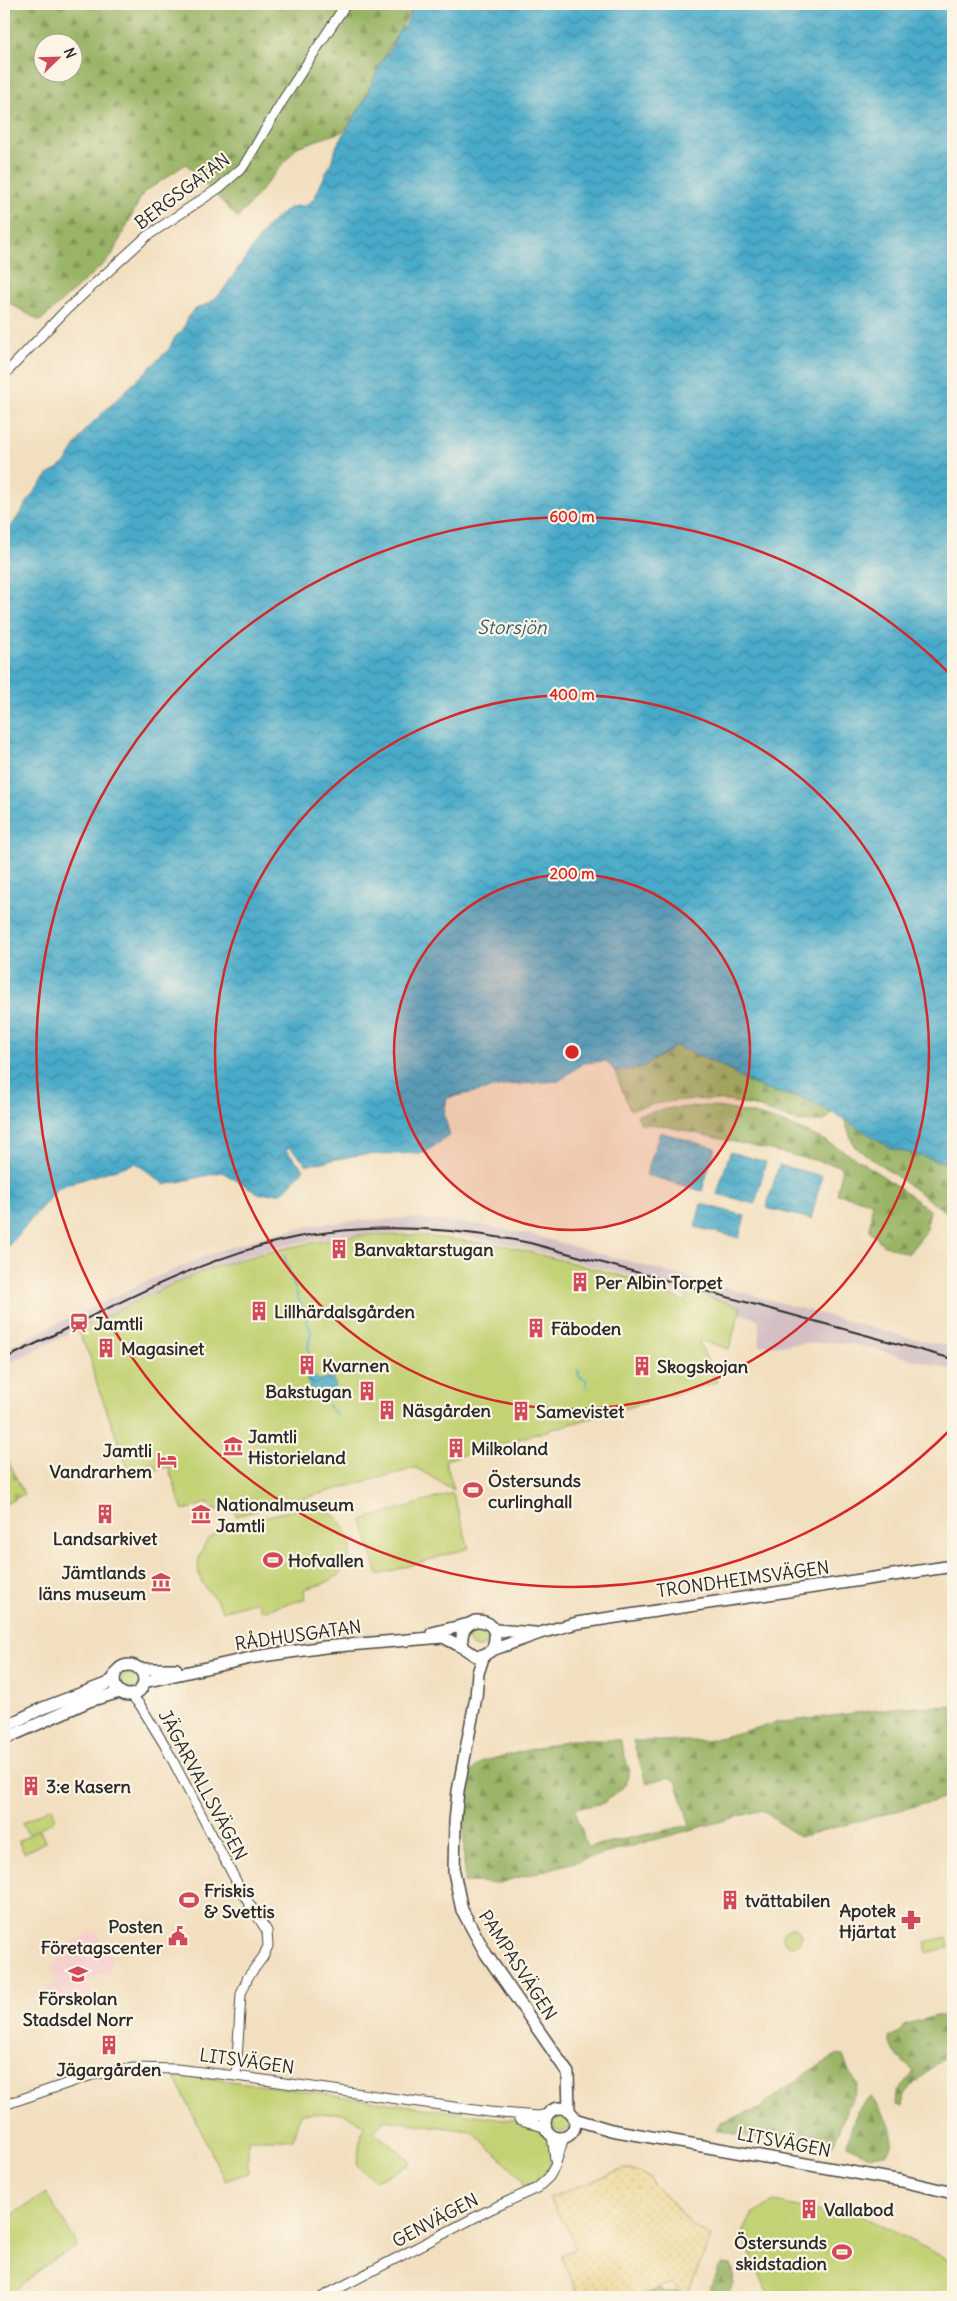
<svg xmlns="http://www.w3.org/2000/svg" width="957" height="2301" font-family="Delius,sans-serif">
<defs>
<pattern id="forest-firs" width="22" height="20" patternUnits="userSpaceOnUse" patternTransform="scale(1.25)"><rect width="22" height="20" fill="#9ab466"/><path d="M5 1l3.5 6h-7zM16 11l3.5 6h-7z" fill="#7e9354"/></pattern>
<pattern id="sand-dots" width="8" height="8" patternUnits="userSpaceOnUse" patternTransform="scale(1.25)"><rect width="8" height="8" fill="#eeda9e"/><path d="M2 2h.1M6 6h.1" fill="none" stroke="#cb8" stroke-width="1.8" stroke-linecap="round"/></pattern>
<pattern id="cemetery-stones" width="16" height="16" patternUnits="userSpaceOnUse" patternTransform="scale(1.25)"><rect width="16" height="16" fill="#c3d274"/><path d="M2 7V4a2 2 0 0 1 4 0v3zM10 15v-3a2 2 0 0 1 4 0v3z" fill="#a8b465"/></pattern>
<pattern id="water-waves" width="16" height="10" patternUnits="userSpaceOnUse" patternTransform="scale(1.25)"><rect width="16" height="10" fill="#49aac9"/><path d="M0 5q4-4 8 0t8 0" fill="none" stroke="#3d8ba3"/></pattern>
</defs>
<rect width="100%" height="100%" fill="#fcf5e5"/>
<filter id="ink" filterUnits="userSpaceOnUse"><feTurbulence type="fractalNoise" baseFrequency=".02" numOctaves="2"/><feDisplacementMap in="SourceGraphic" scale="10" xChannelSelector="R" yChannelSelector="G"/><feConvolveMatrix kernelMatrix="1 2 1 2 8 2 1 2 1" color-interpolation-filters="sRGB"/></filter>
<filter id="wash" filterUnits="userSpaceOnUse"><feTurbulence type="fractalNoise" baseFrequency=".0096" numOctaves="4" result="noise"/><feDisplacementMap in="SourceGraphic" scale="20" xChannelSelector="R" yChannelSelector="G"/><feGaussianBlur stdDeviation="1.12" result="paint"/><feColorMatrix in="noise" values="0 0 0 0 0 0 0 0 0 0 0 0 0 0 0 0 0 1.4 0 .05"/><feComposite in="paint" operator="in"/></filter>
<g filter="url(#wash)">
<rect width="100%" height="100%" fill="#f2dfbf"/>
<path fill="#f7d0cd" d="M96 1930 112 1961 111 1969 85 1983 95 2004 80 2012 54 2003 45 1987 58 1982 51 1968 59 1960 55 1951Z"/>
<path fill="#d2bec3" d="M411 1218 482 1225 532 1235 906 1337 953 1347V1370L862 1346 831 1342 760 1346 758 1319 690 1300 640 1278 504 1243 460 1236 411 1232 339 1236 296 1243 249 1255 199 1273 153 1294 4 1365V1349L147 1281 218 1251 269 1235 314 1225 360 1220Z"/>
<path fill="#c3d274" stroke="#777e50" d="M363 1235H417L506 1246 630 1278 685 1302 690 1291 741 1307 729 1349 700 1340 699 1342 717 1382 445 1460 454 1490 416 1468 236 1516 233 1504 214 1511 209 1502 183 1511 168 1466 157 1470 153 1462 130 1474 94 1376 90 1357 77 1330C128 1307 178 1278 231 1262 274 1250 319 1240 363 1235Z
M453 1493 469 1548 378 1575 362 1520Z
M305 1507C342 1504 368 1550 337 1576 328 1584 315 1586 304 1589L305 1599 261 1611 258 1601 222 1611C218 1596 202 1591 199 1574 196 1558 203 1542 216 1533 231 1523 284 1513 305 1507Z
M468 1638a10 10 0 1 1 20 0a10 10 0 1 1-20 0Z
M121 1680a9 9 0 1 1 18 0a9 9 0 1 1-18 0Z
M52 1807 55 1817 52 1822 28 1834 22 1823Z
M40 1830 45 1842 24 1853 18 1841Z
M783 1937a9 9 0 1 1 18 0a9 9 0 1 1-18 0Z
M947 1937 949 1947 927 1953 925 1942Z
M173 2073 525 2122 544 2130C556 2152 554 2182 524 2187L522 2179 472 2131 384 2120 374 2132 408 2158 410 2164 380 2179 374 2180 357 2165 361 2133 365 2126 344 2113 300 2114 293 2139H248V2173L225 2181Z
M553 2123a9 9 0 1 1 18 0a9 9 0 1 1-18 0Z
M46 2193 76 2242V2247L52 2260 7 2297H4V2220Z
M774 2202 831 2214 840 2205 953 2262V2297H769L746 2243 744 2231 753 2213Z"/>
<path fill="url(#forest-firs)" stroke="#627048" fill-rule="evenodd" d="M4 4H415L381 62 362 105 344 131 297 147 238 218 186 164 143 193 111 257 40 321 4 300ZM42 42H72V72H42Z
M676 1046 722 1066 744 1080 770 1091 803 1098 832 1113 825 1121C817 1121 809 1122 802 1122 790 1121 768 1110 754 1106 711 1096 673 1098 630 1110L615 1072 643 1067Z
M707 1106C800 1116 858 1156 930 1211L925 1233 908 1254 882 1244 870 1231 872 1202 837 1194 842 1172 840 1166 660 1125 641 1124 637 1115 671 1108Z
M844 1119 891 1148 953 1165V1217L854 1146Z
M953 1706V1796L799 1837 762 1810 499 1883 464 1882V1815L470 1772 484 1761 569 1740H620L629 1769 626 1785 604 1803 575 1809 587 1847 690 1825 676 1781 668 1777 646 1783 633 1741H707L776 1723 823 1717 902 1707Z
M953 2015V2051C937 2064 904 2085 902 2106L896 2105 897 2093 914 2072C904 2061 890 2054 889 2037L900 2032 904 2025 935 2016Z
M838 2054 843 2056 850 2074 858 2083C855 2097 847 2107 842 2121 838 2131 837 2138 831 2147L814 2141 754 2139 716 2130 721 2122 759 2109 803 2075Z
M870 2097C884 2112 902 2136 886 2154L869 2156 847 2145C850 2130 856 2106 870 2097Z
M722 2264 731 2265C736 2276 734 2290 724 2297H707L718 2268Z
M658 2289 665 2292 678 2291 681 2297H641Z"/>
<path fill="url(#sand-dots)" stroke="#8c8264" d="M624 2169 640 2172 650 2178 654 2185 670 2200 691 2225 711 2237 687 2296 671 2283 638 2297H579L561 2255 575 2249 570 2232 548 2198Z"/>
<path fill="url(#cemetery-stones)" stroke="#777e50" d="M4 1453 24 1494 4 1505Z"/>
<path fill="url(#water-waves)" stroke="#3a6a7a" d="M415 4H953V1165L891 1148 844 1119 803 1098 770 1091 744 1080 722 1066 676 1046 643 1067 615 1072 607 1061 583 1063 559 1081 508 1085 447 1098 444 1115 450 1135 424 1153 358 1155 307 1165 289 1147 286 1150 304 1169 282 1193 260 1194 222 1172 165 1185 136 1163 59 1187 4 1251V531L11 527 34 492 48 475 65 463 86 429 169 349 175 337 183 330 189 315 194 310 211 302 221 293 266 228 276 218 289 208 296 206H305L314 199 332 160 337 145 362 105 381 62 390 50 399 30 405 26Z
M660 1132 715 1148 702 1191 646 1175Z
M730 1152 766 1162 755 1204 717 1194Z
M779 1165 822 1176 811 1219 766 1208Z
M701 1204 745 1216 739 1238 695 1227Z
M311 1372 319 1380 331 1377 336 1385 333 1389 312 1391 306 1378Z"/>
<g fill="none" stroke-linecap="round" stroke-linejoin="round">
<path stroke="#49aac9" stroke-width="2" d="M284 1255 295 1289
M296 1292 311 1332 308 1347
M578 1370 579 1376 584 1379
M308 1373 307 1363 309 1360V1349
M586 1380 587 1388
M320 1391 324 1401
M327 1405 336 1414"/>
</g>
</g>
<g filter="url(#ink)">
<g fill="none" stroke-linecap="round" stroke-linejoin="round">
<defs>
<path id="minor" d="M4 375 66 310 147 236 219 188 243 167 283 100 346 4
M131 1695 140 1705 164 1744 243 1894 267 1931 268 1946 263 1957 248 1977 241 1994 236 2076
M4 2105 92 2075 134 2068 176 2069 236 2076 489 2112 538 2116 549 2114
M519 2119 546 2128
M552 2135 555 2160
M322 2297 489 2210 537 2188 549 2177 555 2166 564 2137"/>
<path id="major" d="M495 1630 535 1633
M432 1633 469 1624
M492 1650C499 1634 494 1620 475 1621 463 1626 459 1636 464 1648L476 1656 484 1655 492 1650 540 1633 577 1623 953 1566
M484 1655 478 1673 476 1697 458 1791 455 1822 454 1872 462 1910 486 1954 568 2073 569 2111
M114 1680a15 15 0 1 1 30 0a15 15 0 1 1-30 0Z
M139 1669H176
M144 1682 255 1657 325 1647 443 1637 464 1648
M4 1727 43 1708 106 1684 114 1679
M4 1739 89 1701 120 1692
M545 2123a15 15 0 1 1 30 0a15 15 0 1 1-30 0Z
M574 2119 611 2130 902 2181 953 2193"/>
</defs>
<use href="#minor" stroke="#494641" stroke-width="11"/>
<use href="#major" stroke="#494641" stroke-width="14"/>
<use href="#minor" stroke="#fff" stroke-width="9"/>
<use href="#major" stroke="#fff" stroke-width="11"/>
<path stroke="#2b2b2b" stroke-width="2" d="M4 1359C91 1318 177 1268 271 1243 357 1221 443 1225 530 1243L953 1359"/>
</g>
</g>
<circle cx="572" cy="1052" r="178" fill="#d62828" fill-opacity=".12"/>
<g fill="none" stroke="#d62828" stroke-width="2.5">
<circle cx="572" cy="1052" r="178"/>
<circle cx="572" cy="1052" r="357"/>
<path d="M950 1430A535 535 0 1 1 950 674"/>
</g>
<defs>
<symbol id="building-bare" viewBox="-9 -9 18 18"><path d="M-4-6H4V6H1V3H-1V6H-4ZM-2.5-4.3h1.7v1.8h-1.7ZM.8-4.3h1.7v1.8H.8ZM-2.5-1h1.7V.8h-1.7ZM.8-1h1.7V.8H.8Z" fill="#d1495b" stroke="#fcf5e5" stroke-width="2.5" paint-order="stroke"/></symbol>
<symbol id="station-bare" viewBox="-9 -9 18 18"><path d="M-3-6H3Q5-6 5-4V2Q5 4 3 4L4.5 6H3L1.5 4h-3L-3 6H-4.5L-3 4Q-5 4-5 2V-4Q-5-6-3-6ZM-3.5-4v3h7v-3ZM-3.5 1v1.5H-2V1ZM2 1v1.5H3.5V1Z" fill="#d1495b" stroke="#fcf5e5" stroke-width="2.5" paint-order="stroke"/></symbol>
<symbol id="museum-bare" viewBox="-9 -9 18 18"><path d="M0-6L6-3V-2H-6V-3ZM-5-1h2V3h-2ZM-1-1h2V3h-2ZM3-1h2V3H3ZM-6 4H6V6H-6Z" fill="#d1495b" stroke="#fcf5e5" stroke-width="2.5" paint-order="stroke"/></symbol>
<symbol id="hotel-bare" viewBox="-9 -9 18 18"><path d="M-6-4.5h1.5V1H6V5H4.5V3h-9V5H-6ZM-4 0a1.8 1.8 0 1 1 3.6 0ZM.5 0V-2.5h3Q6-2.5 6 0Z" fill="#d1495b" stroke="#fcf5e5" stroke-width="2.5" paint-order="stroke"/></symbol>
<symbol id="stadium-bare" viewBox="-9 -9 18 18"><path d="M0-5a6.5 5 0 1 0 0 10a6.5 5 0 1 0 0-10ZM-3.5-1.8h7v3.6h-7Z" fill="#d1495b" stroke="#fcf5e5" stroke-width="2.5" paint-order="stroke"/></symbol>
<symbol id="pharmacy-bare" viewBox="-9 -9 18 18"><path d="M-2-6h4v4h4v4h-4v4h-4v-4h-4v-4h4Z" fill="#d1495b" stroke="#fcf5e5" stroke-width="2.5" paint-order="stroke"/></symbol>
<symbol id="civic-bare" viewBox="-9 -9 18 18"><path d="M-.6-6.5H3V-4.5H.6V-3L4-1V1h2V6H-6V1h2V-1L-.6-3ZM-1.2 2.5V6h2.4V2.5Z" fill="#d1495b" stroke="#fcf5e5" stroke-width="2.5" paint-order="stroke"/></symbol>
<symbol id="school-bare" viewBox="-9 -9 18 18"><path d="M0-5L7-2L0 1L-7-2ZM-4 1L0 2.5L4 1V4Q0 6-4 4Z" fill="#d1495b" stroke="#fcf5e5" stroke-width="2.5" paint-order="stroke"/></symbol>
</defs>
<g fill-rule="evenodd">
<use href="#building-bare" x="325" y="1235" width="28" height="28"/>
<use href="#building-bare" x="566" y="1268" width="28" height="28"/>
<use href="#building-bare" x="245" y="1297" width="28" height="28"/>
<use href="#station-bare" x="65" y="1309" width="28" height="28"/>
<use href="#building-bare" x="522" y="1314" width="28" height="28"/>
<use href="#building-bare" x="92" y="1334" width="28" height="28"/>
<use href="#building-bare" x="293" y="1351" width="28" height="28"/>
<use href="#building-bare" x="628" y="1352" width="28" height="28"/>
<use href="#building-bare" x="353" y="1377" width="28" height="28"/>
<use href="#building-bare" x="373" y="1396" width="28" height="28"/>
<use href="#building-bare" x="507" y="1397" width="28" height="28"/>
<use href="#museum-bare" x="219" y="1432" width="28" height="28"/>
<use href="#building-bare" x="442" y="1434" width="28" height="28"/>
<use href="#hotel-bare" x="153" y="1446" width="28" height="28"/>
<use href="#stadium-bare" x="459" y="1476" width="28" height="28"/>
<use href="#building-bare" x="91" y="1500" width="28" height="28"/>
<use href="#museum-bare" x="187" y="1500" width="28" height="28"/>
<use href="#stadium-bare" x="259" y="1546" width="28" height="28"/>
<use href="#museum-bare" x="147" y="1568" width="28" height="28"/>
<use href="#building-bare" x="17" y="1772" width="28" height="28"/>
<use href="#stadium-bare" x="175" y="1886" width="28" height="28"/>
<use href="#building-bare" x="716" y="1886" width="28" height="28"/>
<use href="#pharmacy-bare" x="897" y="1906" width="28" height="28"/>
<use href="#civic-bare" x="164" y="1922" width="28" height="28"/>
<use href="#school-bare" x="64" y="1960" width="28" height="28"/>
<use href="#building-bare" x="95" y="2031" width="28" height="28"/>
<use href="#building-bare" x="795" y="2195" width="28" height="28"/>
<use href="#stadium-bare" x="828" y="2238" width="28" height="28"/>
</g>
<g text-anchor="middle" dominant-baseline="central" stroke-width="4.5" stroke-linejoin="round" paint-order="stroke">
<g font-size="18" fill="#2b2b2b" stroke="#fcf5e5">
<text transform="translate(182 191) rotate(-37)">BERGSGATAN</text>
<text transform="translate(743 1579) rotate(-8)">TRONDHEIMSVÄGEN</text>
<text transform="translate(298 1635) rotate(-8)">RÅDHUSGATAN</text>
<text transform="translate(203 1785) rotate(62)">JÄGARVALLSVÄGEN</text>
<text transform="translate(518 1965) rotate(57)">PAMPASVÄGEN</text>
<text transform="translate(247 2061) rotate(8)">LITSVÄGEN</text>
<text transform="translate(784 2142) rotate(11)">LITSVÄGEN</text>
<text transform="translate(435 2220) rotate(-28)">GENVÄGEN</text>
</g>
<g font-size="18" font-weight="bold" fill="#2b2b2b" stroke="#fcf5e5" text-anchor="start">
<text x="354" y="1249">Banvaktarstugan</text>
<text x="595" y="1282">Per Albin Torpet</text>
<text x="274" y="1311">Lillhärdalsgården</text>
<text x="94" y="1323">Jamtli</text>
<text x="551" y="1328">Fäboden</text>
<text x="121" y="1348">Magasinet</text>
<text x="322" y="1365">Kvarnen</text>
<text x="657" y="1366">Skogskojan</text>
<text x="352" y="1391" text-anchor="end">Bakstugan</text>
<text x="402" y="1410">Näsgården</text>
<text x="536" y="1411">Samevistet</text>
<text x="248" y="1436">Jamtli<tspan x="248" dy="21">Historieland</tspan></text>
<text x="471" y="1448">Milkoland</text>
<text x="152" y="1450" text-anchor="end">Jamtli<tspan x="152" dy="21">Vandrarhem</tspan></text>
<text x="488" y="1480">Östersunds<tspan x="488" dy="21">curlinghall</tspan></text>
<text x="216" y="1504">Nationalmuseum<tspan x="216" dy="21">Jamtli</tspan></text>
<text x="105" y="1538" text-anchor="middle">Landsarkivet</text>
<text x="288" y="1560">Hofvallen</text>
<text x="146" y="1572" text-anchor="end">Jämtlands<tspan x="146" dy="21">läns museum</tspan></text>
<text x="46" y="1786">3:e Kasern</text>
<text x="204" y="1890">Friskis<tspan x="204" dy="21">&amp; Svettis</tspan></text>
<text x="745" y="1900">tvättabilen</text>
<text x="896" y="1910" text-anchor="end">Apotek<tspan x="896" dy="21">Hjärtat</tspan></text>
<text x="163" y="1926" text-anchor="end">Posten<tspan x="163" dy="21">Företagscenter</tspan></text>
<text x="78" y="1998" text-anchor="middle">Förskolan<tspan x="78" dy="21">Stadsdel Norr</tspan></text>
<text x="109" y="2069" text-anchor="middle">Jägargården</text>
<text x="824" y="2209">Vallabod</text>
<text x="827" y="2242" text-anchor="end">Östersunds<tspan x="827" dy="21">skidstadion</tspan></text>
</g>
<g font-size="19" font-style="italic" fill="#375e6a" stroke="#fcf5e5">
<text x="512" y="627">Storsjön</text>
</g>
</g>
<circle cx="572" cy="1052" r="8" fill="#d62828" stroke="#fcf5e5" stroke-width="2.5"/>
<g font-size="15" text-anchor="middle" font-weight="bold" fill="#d62828" stroke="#fcf5e5" stroke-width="4.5" stroke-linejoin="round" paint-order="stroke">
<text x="572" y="522">600 m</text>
<text x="572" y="700">400 m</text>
<text x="572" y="879">200 m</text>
</g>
<rect width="957" height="2301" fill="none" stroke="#fcf5e5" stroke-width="20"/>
<g transform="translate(58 58) rotate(67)"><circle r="24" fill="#fcf5e5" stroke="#a8a49b"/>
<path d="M0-4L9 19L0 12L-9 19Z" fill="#d1495b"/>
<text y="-8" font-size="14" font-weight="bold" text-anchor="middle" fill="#2b2b2b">N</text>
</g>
</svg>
